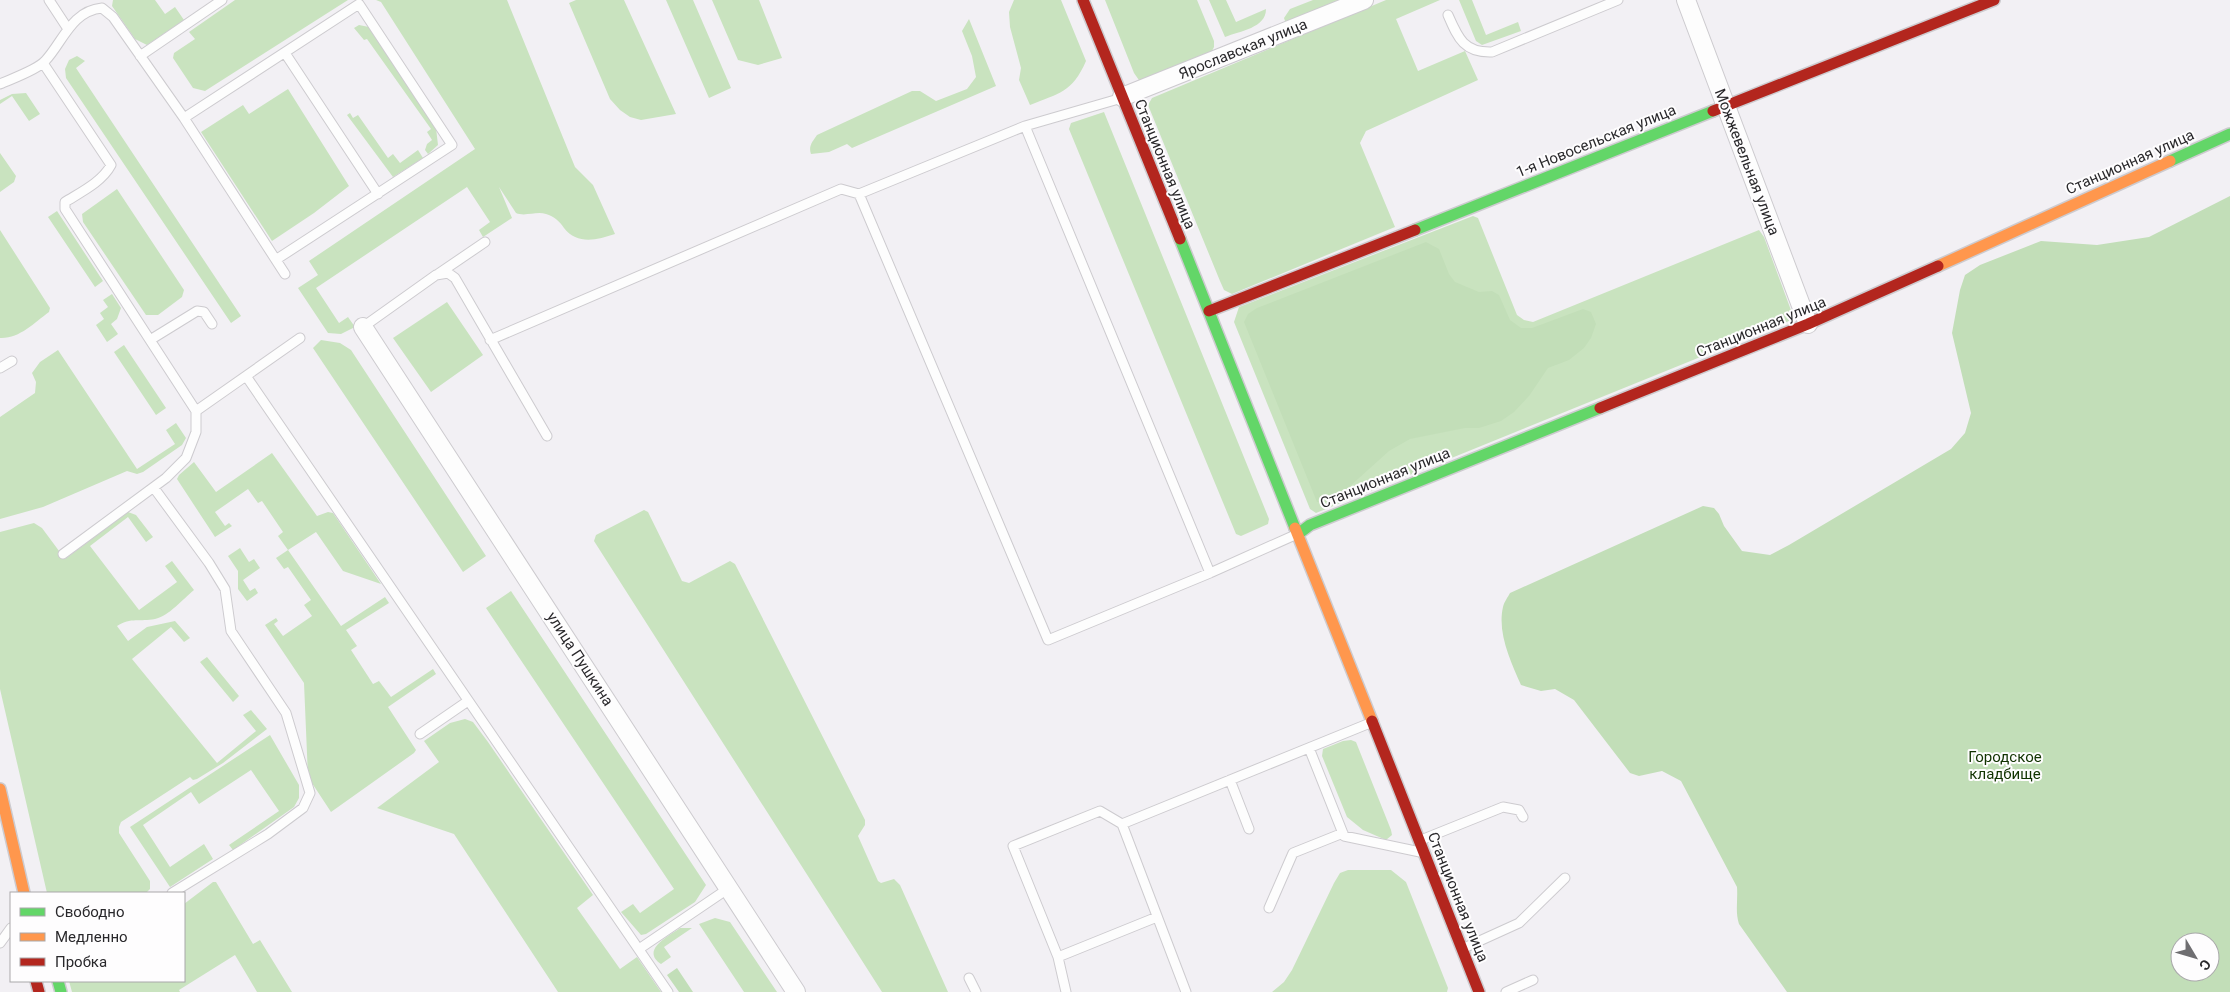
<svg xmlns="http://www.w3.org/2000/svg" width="2230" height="992" font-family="Roboto,sans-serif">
<rect width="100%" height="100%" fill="#f2f0f4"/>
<path fill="#c9e3bf" d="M113 0H155L165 14 175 7 184 20 147 45 135 39 112 6Z
M235 0H348L205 91 193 88 173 58 174 53 195 39 189 32Z
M376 0H507L575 167 593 185 615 234C597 240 577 245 564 228 560 222 554 216 546 214 536 211 525 217 516 213L499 187 512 218 483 237 479 230 490 222 467 187 316 288 339 323 348 317 355 327 341 334 328 333 298 288 318 275 309 261 475 149 381 2Z
M576 0H624L676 114 641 120 630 117 620 110 610 99 569 3Z
M666 0H693L731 88 709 98Z
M712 0H759L782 58 758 65 738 60Z
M1014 0H1061L1086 61C1072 93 1059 93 1030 105L1019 80 1021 68 1010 27 1009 12Z
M1105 0H1197L1214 41V47L1211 53 1141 83 1134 73Z
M1209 0H1226L1236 22 1266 9C1266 28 1240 31 1225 37Z
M1313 0H1347L1286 24 1284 18 1290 9Z
M1386 0H1440L1396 19 1418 71 1465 51 1478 80 1366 131 1360 143 1395 227 1232 294 1224 290 1220 281 1148 105 1152 98Z
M1459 0H1472L1486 35 1518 22 1521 31 1482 45 1476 41Z
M969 19 996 86 852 148 847 144 829 152 811 154C808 146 813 141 817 135L912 91H920L936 101 967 89 976 77 972 56 962 31Z
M359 25 369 27 436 128 438 145 428 154 425 150 427 144 432 140 427 132 431 129 367 39 364 40 354 28Z
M77 56 85 61 76 68 241 316 231 323 66 78 65 69 69 60Z
M288 89 349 186 314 213 272 241 201 132 243 105 249 114Z
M26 93 40 114 29 121 12 96 0 104V100L12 94Z
M1104 112 1269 519 1268 524 1241 536 1236 534 1069 129 1071 123Z
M350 113 353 118 358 115 388 158 393 154 400 163 418 150 423 158 393 177 347 115Z
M0 153 16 176 14 182 0 192Z
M117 189 184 290 182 297 158 315H146L83 222 82 214Z
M57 211 103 281 95 287 48 217Z
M1473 216 1478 218 1517 315 1524 320 1533 322 1759 230 1764 237 1792 313 1789 321 1316 513 1310 509 1234 322 1239 307Z
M0 230 50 308 49 312C34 323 19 339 0 338Z
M112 294 121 308 117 319 111 324 118 334 107 342 96 325 104 319 100 313 108 307 103 300Z
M447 302 483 355 431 392 393 338Z
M321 340 340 343 351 350 486 556 463 572 313 348Z
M124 345 166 408 156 415 114 352Z
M58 350 137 469 175 444 166 430 176 423 186 438 182 445 143 472 137 474 127 471 43 507 0 519V417L35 393 36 382 32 373 40 362Z
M272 453 317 516 328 512 333 513 381 584 343 571 316 532 288 550 341 626 385 597 389 603 346 630 357 646 351 650 373 684 379 681 391 697 433 669 436 674 388 707 416 750 414 753 331 812 308 777 304 683 265 625 276 618 278 621 274 624 283 636 312 616 304 605 311 600 288 567 284 569 276 558 288 550 278 536 283 532 262 501 258 503 248 489 215 512 225 526 229 523 232 526 215 537 177 479 179 475 194 462 216 492Z
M644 510 648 512 682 581 689 583 730 561 735 564 865 820V825L858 836 878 881 881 883 894 879 900 885 948 992H882L594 541 596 535Z
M128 512 136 515 153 537 146 542 128 517 90 546 139 610 177 582 165 566 172 561 194 590C183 599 169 616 155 619 140 622 131 617 117 626L128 641 147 627 175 621 190 638 184 642 171 627 132 659 217 763 256 731 243 715 251 710 267 729 223 763 197 779 193 780 190 777 121 822 119 827V833L150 881V889L146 893H47L0 689V532L34 523 42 528 65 559Z
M240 548 249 562 254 559 260 568 243 580 250 591 255 588 258 593 247 601 238 589V571L228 556Z
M511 591 706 885 695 902 646 934 641 935 621 912 633 904 640 913 674 889 486 608Z
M207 657 239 696 233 702 200 662Z
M465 719 473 722 488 742 593 895 577 908 620 969 637 957 661 992H558L454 834 377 808 439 762 424 741 450 723Z
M270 735 299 785V798L294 807 233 850 229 845 279 811 251 770 199 804 191 792 143 825 170 867 204 844 213 859 170 887 130 827Z
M1351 740 1356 742 1391 830 1392 835 1386 840 1363 830 1347 817 1322 756 1323 749 1343 741Z
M1348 870H1391L1406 882 1448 988 1447 992H1272L1284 982 1292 970 1334 883 1340 873Z
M213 882H216L253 944 260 940 292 992H257L235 955 179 990 180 992H72L69 981H184V904Z
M715 918 730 922 777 992H744L699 924Z
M680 928H692L664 947 671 957 661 964C640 950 669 936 680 928Z"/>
<path fill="#c2deb8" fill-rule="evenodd" d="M2230 196V992H1787L1739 924C1735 912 1738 900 1737 887L1681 781 1662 771 1639 776 1630 773 1574 700 1555 689 1541 691 1521 685C1511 662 1497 633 1503 607 1504 602 1508 597 1510 593L1703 506 1714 508 1719 514 1724 526 1742 551 1770 555 1789 545 1951 449 1965 433 1971 413 1952 333 1960 290 1965 275 1980 265 2041 241 2097 245 2149 237ZM2180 942H2210V972H2180Z
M1426 242 1439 249 1449 274 1455 282 1479 292 1492 291 1499 295 1510 320 1521 328H1532L1583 309 1591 312 1596 324 1591 338 1584 348 1569 360 1548 368 1529 396 1514 412 1501 421 1479 428H1465L1410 439 1389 451 1338 497 1328 502H1317L1244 322 1248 314 1257 308Z
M677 968 693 992H679L667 975Z"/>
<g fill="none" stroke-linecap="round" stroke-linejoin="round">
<defs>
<path id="lane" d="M49 0 68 29
M1448 15C1458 38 1464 53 1492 52L1618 0
M285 53 378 194
M140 56 222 0
M43 63 111 165C102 182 81 192 65 202V209L196 411V432L186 458 166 478 63 554
M0 84C11 79 37 70 45 61 63 42 71 11 102 8L113 17 184 118 285 274
M184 118 359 4 452 145 277 259
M1025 126 1210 573 1295 535
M859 194 1048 640 1210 573
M438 274 485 242
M363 327 436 275 448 273 455 278 547 436
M150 340 197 311 204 312 212 324
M490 340 841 189 859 194 1025 126 1122 98
M0 368 12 361
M246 376 668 992
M196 411 300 338
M154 488 209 563 225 589 231 631 286 713 310 793 303 808 268 834 172 893
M420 734 468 701
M1309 748 1344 836 1420 852
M1230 780 1249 829
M1122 824 1186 992
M1421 840 1503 807 1519 810 1523 817
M1269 908 1293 853 1343 833
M0 943 11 928
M1464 948 1519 923 1565 878
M639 949 729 888
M1058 957 1157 917
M969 978 976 992
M1066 992 1058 957 1013 846 1100 811 1122 824 1370 723
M1506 992 1533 980"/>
<path id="street" d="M1686 0 1808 324
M1122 97 1364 0
M363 327 796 992"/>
<path id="fast" d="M2170 161 2230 134
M1415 230 1713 111
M1180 239 1295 528
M1298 534 1310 525 1600 408
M58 981 61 992"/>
<path id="slow" d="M1938 266 2170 161
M1295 528 1372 721
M0 789 24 893"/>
<path id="jam" d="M1083 0 1180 239
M1713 111 1994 0
M1209 311 1415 230
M1600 408 1808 324 1938 266
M1372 721 1479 992
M36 981 39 992"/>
</defs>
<use href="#lane" stroke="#cdcbcf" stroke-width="11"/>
<use href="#street" stroke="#cdcbcf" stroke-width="20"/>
<use href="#fast" stroke="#cdcbcf" stroke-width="14"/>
<use href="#slow" stroke="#cdcbcf" stroke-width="14"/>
<use href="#jam" stroke="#cdcbcf" stroke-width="14"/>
<use href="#lane" stroke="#fdfdfd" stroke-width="9"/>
<use href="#street" stroke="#fdfdfd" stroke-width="18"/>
<use href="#fast" stroke="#63d668" stroke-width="11"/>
<use href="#slow" stroke="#ff974d" stroke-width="11"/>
<use href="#jam" stroke="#b3261e" stroke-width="11"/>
</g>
<g text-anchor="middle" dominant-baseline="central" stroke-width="4" stroke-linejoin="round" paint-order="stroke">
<g font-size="15" fill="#29282b" stroke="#fefdfe">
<text transform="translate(1243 49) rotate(-22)">Ярославская улица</text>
<text transform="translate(1596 141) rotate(-22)">1-я Новосельская улица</text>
<text transform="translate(1747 162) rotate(69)">Можжевельная улица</text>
<text transform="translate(2130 162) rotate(-24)">Станционная улица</text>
<text transform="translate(1165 164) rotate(68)">Станционная улица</text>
<text transform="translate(1761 327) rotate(-22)">Станционная улица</text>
<text transform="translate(1385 478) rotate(-22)">Станционная улица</text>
<text transform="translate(580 659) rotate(57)">улица Пушкина</text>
<text transform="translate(1458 897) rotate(68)">Станционная улица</text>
</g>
<g font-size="15" fill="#130" stroke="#fefdfe">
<text x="2005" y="757">Городское<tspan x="2005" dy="17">кладбище</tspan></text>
</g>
</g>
<rect x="10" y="892" width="175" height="90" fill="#fefdfe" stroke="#a9a8aa"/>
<rect x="20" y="908" width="25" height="8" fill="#63d668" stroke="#a9a8aa"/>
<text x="55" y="917" font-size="15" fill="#29282b">Свободно</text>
<rect x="20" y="933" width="25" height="8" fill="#ff974d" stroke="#a9a8aa"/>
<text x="55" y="942" font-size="15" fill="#29282b">Медленно</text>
<rect x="20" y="958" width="25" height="8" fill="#b3261e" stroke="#a9a8aa"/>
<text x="55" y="967" font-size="15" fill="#29282b">Пробка</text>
<g transform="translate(2195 957) rotate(128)"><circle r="24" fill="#fefdfe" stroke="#a9a8aa"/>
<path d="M0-4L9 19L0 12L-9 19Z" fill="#6f6e71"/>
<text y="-8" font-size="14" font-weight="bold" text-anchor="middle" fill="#29282b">С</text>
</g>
</svg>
